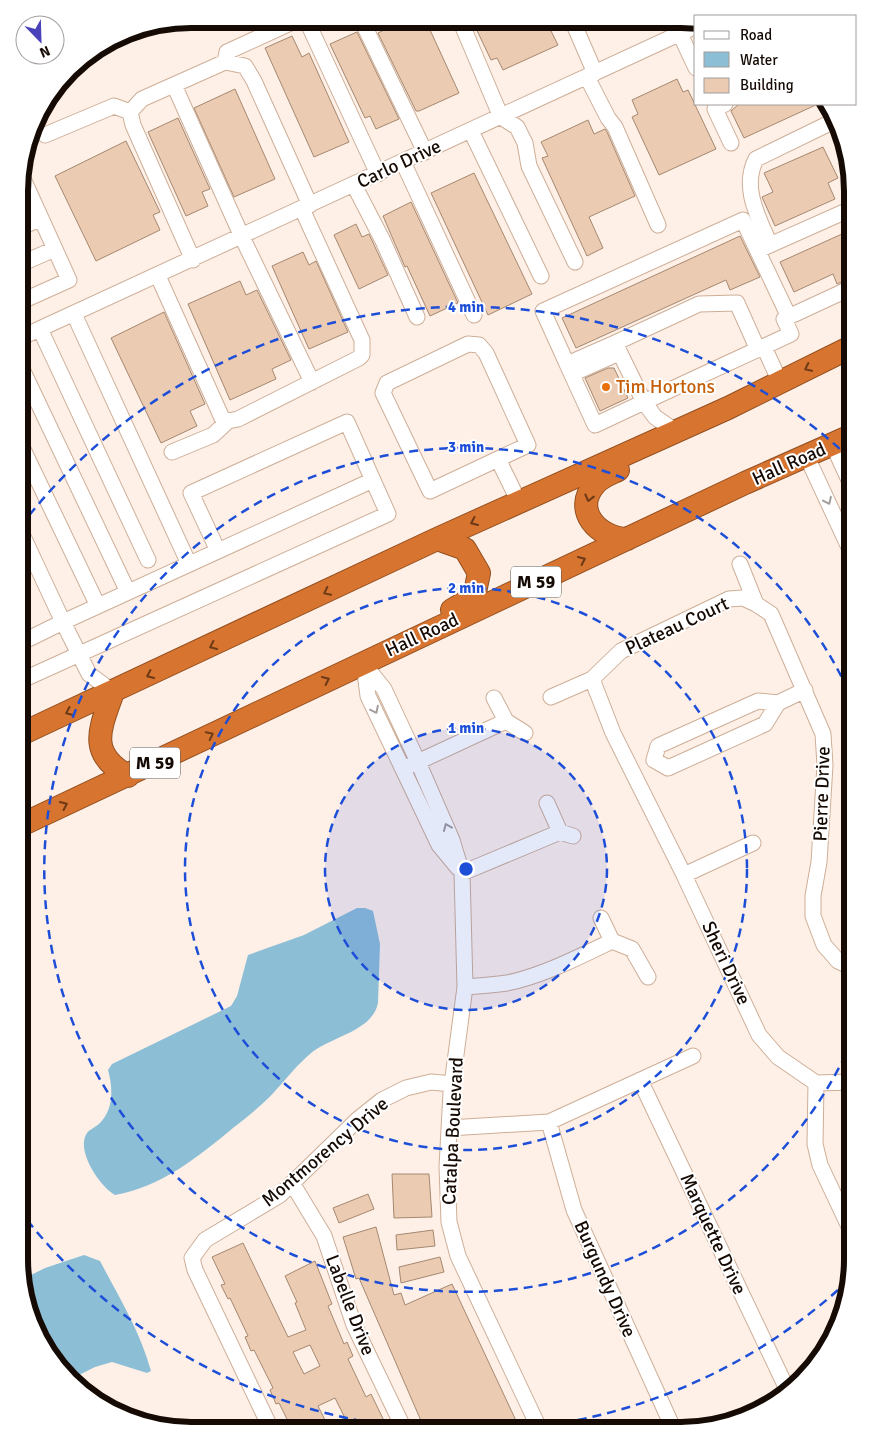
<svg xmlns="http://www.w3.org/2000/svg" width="872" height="1449" font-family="Signika,sans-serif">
<rect width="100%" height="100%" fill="#fef0e7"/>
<path fill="#8cbed6" d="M357 908H365L373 911 380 944 378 1003C372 1032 331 1036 310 1054 298 1064 287 1078 276 1090 264 1104 248 1116 233 1128 198 1157 161 1187 115 1195 100 1187 75 1150 87 1133 90 1129 96 1127 99 1124 114 1110 113 1088 108 1070L112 1064 231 1006 237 996 248 955 304 935Z
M84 1255 100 1261C119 1297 140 1331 151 1371L147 1373 112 1362 95 1367 73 1378 32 1324 23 1279 45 1268Z"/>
<path fill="#ebcbb2" stroke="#a58870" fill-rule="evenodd" d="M406 19H425L459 93 419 111H416L378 33Z
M472 20H557L560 27 551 31 558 45 503 70 497 58 491 60Z
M357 32 399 119 376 129 370 116 365 118 330 44Z
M292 36 302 57 309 53 349 142 314 157 265 48Z
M677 79 683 92 688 90 716 149 659 175 632 117 638 114 632 100Z
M235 89 275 179 234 197 194 108Z
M739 104H818L744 138 731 111Z
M178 118 210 189 202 192 208 206 186 216 148 132Z
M588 120 594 134 605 129 607 132 635 196 589 217 603 248 587 256 542 158 548 156 541 142Z
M126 141 160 212 153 215 160 230 96 261 55 176Z
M823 147 838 178 828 183 835 199 775 226 762 197 773 192 764 173Z
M474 173 532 294 488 315 431 193Z
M411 202 458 303 430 316 407 266 405 267 383 216Z
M356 224 362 237 369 234 388 275 359 289 334 235Z
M853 229V265L846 269 850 278 837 284 833 274 794 292 780 262Z
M740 236 760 277 730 290 726 280 576 348 562 318Z
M303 252 309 265 316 261 348 332 309 349 272 266Z
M240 281 246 295 257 290 291 360 272 369 276 379 230 400 188 304Z
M164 312 205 404 190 411 197 426 161 443 111 338Z
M608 368H614L628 398 600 411 585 378Z
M392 1174H429L432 1217 394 1218Z
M368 1194 374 1209 339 1223 333 1208Z
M376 1227 394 1295 401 1293 405 1305 452 1284 519 1427 513 1430H425L359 1278 356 1279 343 1237Z
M433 1230 435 1246 397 1250 396 1235Z
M243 1243 288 1337 306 1330 295 1303 297 1302 285 1276 315 1261 332 1304 328 1306 344 1344 347 1342 353 1356 348 1359 366 1397 371 1394 388 1429H292L279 1403 276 1404 270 1390 273 1388 254 1350 251 1351 245 1337 248 1336 230 1298 228 1299 221 1285 225 1284 212 1257ZM310 1345 320 1366 304 1374 293 1352ZM335 1398 345 1418 328 1426 318 1406Z
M440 1257 444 1272 401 1283 399 1267Z"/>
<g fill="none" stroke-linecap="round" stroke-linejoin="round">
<defs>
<path id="minor" d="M306 19 378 174
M361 19 425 152
M460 20 501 117 517 127 525 143 529 166 575 262
M572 20 595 73
M680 34 696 68
M225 62 227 52 299 19
M587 77 608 118 615 127 658 225
M174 85 242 237 312 382
M725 104 715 109 731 143
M471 131 541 276
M45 135 114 106 130 112
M403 162 474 315
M354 185 383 241 417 317
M20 228 41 218
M770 245C759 218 741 188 756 159L836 120
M761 249 853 208
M193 260 133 125 130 112 142 99 225 62 245 66 254 81 310 205
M20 264 55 249
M158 276 222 418 228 421 238 419 359 358 362 355V340L302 209
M20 302 69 280 20 172
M74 314 189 564
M789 317 743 220 543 311 567 364 615 343 644 402 791 334 784 319 853 287
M40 329 148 560
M20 338 696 26
M615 343 699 304 737 303 758 350
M764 347 780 382
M567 364 595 425 644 402 655 417 675 431
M20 365 128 592
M572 374 619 353
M20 443 98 606
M833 445 853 489
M172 452 213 435 228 421
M807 457 853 556
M498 459 528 445 486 353 479 345 468 344 387 383 383 393 430 491 498 459 519 502
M20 530 63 622 373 480
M740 564 756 604 771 614 823 734 825 765 819 862 813 896V916L824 945 838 961 853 968
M20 643 63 622 89 674 113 692
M363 663 384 689 418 762 452 840 462 873 465 987 451 1092 447 1167 449 1222 458 1256 540 1430
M364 665 368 696 439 845 458 868
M592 679 613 733 684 875 759 1035 778 1057 816 1083
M20 681 388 514 347 422 191 493 218 551
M551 697 592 679 621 651 729 599 743 598 756 604
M494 698 506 721 525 733
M778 703 765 724 668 768 654 760 658 746 758 701 778 703 805 690
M409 766 506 721
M547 803 560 832
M462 873 560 832 573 836
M684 875 753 843
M601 918 612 941 632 949 648 977
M465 987C479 986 493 985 507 983 542 976 581 956 612 941
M640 1080 786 1387
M816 1083 815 1144 820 1165 853 1235
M816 1083 853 1082
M549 1122 574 1210 674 1430
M449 1128 549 1122 693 1056
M292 1183 324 1236 354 1325 404 1429
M271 1429 195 1270 192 1258 205 1240 280 1195 357 1120 382 1100 406 1088 431 1082 452 1084"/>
<path id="highway" d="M618 470C610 474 601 477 595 484 572 510 598 538 627 539
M437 539 465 549 479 573 474 597 452 610
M113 692C100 729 87 753 128 776
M19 735 437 539 728 408 853 346
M19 826 745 483 853 435"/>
</defs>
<use href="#minor" stroke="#ceae97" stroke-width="17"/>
<use href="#highway" stroke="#934f20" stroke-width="24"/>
<use href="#minor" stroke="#fff" stroke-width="15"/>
<use href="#highway" stroke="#d7742f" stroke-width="22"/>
</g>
<defs><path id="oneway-chevron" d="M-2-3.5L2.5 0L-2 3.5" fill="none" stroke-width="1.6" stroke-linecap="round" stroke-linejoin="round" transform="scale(1.25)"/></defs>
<g stroke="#6d3a17">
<use href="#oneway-chevron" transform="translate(808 368) rotate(154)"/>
<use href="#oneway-chevron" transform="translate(589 498) rotate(104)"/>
<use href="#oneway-chevron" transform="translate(474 522) rotate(156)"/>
<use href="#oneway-chevron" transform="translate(582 560) rotate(-25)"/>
<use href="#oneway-chevron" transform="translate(327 592) rotate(154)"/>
<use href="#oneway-chevron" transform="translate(213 646) rotate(155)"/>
<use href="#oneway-chevron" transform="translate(150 675) rotate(155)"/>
<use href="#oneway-chevron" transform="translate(326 680) rotate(-25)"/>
<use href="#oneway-chevron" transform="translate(69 712) rotate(156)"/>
<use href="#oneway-chevron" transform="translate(210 735) rotate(-26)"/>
<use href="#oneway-chevron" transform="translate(64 805) rotate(-25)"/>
</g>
<g stroke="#a29d9b">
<use href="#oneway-chevron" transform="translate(828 501) rotate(65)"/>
<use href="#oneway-chevron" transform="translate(375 710) rotate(64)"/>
<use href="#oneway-chevron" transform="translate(447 827) rotate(-113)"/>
</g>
<circle cx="466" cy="869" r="141" fill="#1d4ed8" fill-opacity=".12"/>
<g fill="none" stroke="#1d4ed8" stroke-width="2.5" stroke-dasharray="9 6">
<circle cx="466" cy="869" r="141"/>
<circle cx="466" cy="869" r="281"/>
<path d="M852 1041A422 422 0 1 1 853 701"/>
<path d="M849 1280A562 562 0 0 1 505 1430M422 1429A562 562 0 0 1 20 1211M20 527A562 562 0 0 1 853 461"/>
</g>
<circle fill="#e8710a" stroke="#fff" stroke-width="2" cx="606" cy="387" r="5"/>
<g text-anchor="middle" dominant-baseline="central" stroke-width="4" stroke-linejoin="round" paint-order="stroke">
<g fill="#fff" stroke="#5c544f" stroke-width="1">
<rect x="511" y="566.5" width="50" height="31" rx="4"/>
<rect x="130" y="747.5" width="50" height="31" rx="4"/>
</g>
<g font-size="18" font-weight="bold" fill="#160b04">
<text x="536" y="582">M 59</text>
<text x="155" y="763">M 59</text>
</g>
<g font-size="19" fill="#160b04" stroke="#fff">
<text transform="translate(399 164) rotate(-25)">Carlo Drive</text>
<text transform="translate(789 464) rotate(-24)">Hall Road</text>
<text transform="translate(677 626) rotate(-25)">Plateau Court</text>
<text transform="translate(422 635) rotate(-25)">Hall Road</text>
<text transform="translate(822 794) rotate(-88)">Pierre Drive</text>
<text transform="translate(726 963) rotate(65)">Sheri Drive</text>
<text transform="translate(453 1131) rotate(-87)">Catalpa Boulevard</text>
<text transform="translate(325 1152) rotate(-40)">Montmorency Drive</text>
<text transform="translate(713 1234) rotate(65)">Marquette Drive</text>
<text transform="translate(605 1279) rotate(66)">Burgundy Drive</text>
<text transform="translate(350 1305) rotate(69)">Labelle Drive</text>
</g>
<g font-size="19" fill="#c56008" stroke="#fff" text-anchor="start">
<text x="616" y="387">Tim Hortons</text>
</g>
</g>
<path d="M0 0H872V1449H0ZM191 28H681A163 163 0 0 1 844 191V1259A163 163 0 0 1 681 1422H191A163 163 0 0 1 28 1259V191A163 163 0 0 1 191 28Z" fill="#fff" fill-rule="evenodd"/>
<path fill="none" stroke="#160b04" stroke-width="6" d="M191 28H681A163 163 0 0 1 844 191V1259A163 163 0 0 1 681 1422H191A163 163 0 0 1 28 1259V191A163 163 0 0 1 191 28Z"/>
<circle cx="466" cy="869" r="8" fill="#1d4ed8" stroke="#fff" stroke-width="2.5"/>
<g font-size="15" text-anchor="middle" font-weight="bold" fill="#1d4ed8" stroke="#fff" stroke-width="4" stroke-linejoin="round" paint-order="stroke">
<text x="466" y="312">4 min</text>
<text x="466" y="452">3 min</text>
<text x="466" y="593">2 min</text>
<text x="466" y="733">1 min</text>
</g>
<rect x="694" y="15" width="162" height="90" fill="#ffffff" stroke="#a29d9b"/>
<rect x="704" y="31" width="25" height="8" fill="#ffffff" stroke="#a29d9b"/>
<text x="740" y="40" font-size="15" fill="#160b04">Road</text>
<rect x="704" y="52" width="25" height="15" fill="#8cbed6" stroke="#a29d9b"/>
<text x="740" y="65" font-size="15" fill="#160b04">Water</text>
<rect x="704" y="78" width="25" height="15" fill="#ebcbb2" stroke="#a29d9b"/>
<text x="740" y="90" font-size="15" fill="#160b04">Building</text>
<g transform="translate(40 40) rotate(157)"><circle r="24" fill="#ffffff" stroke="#a29d9b"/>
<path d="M0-4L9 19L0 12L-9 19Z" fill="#4a42b8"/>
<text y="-8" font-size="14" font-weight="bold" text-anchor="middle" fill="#160b04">N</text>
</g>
</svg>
